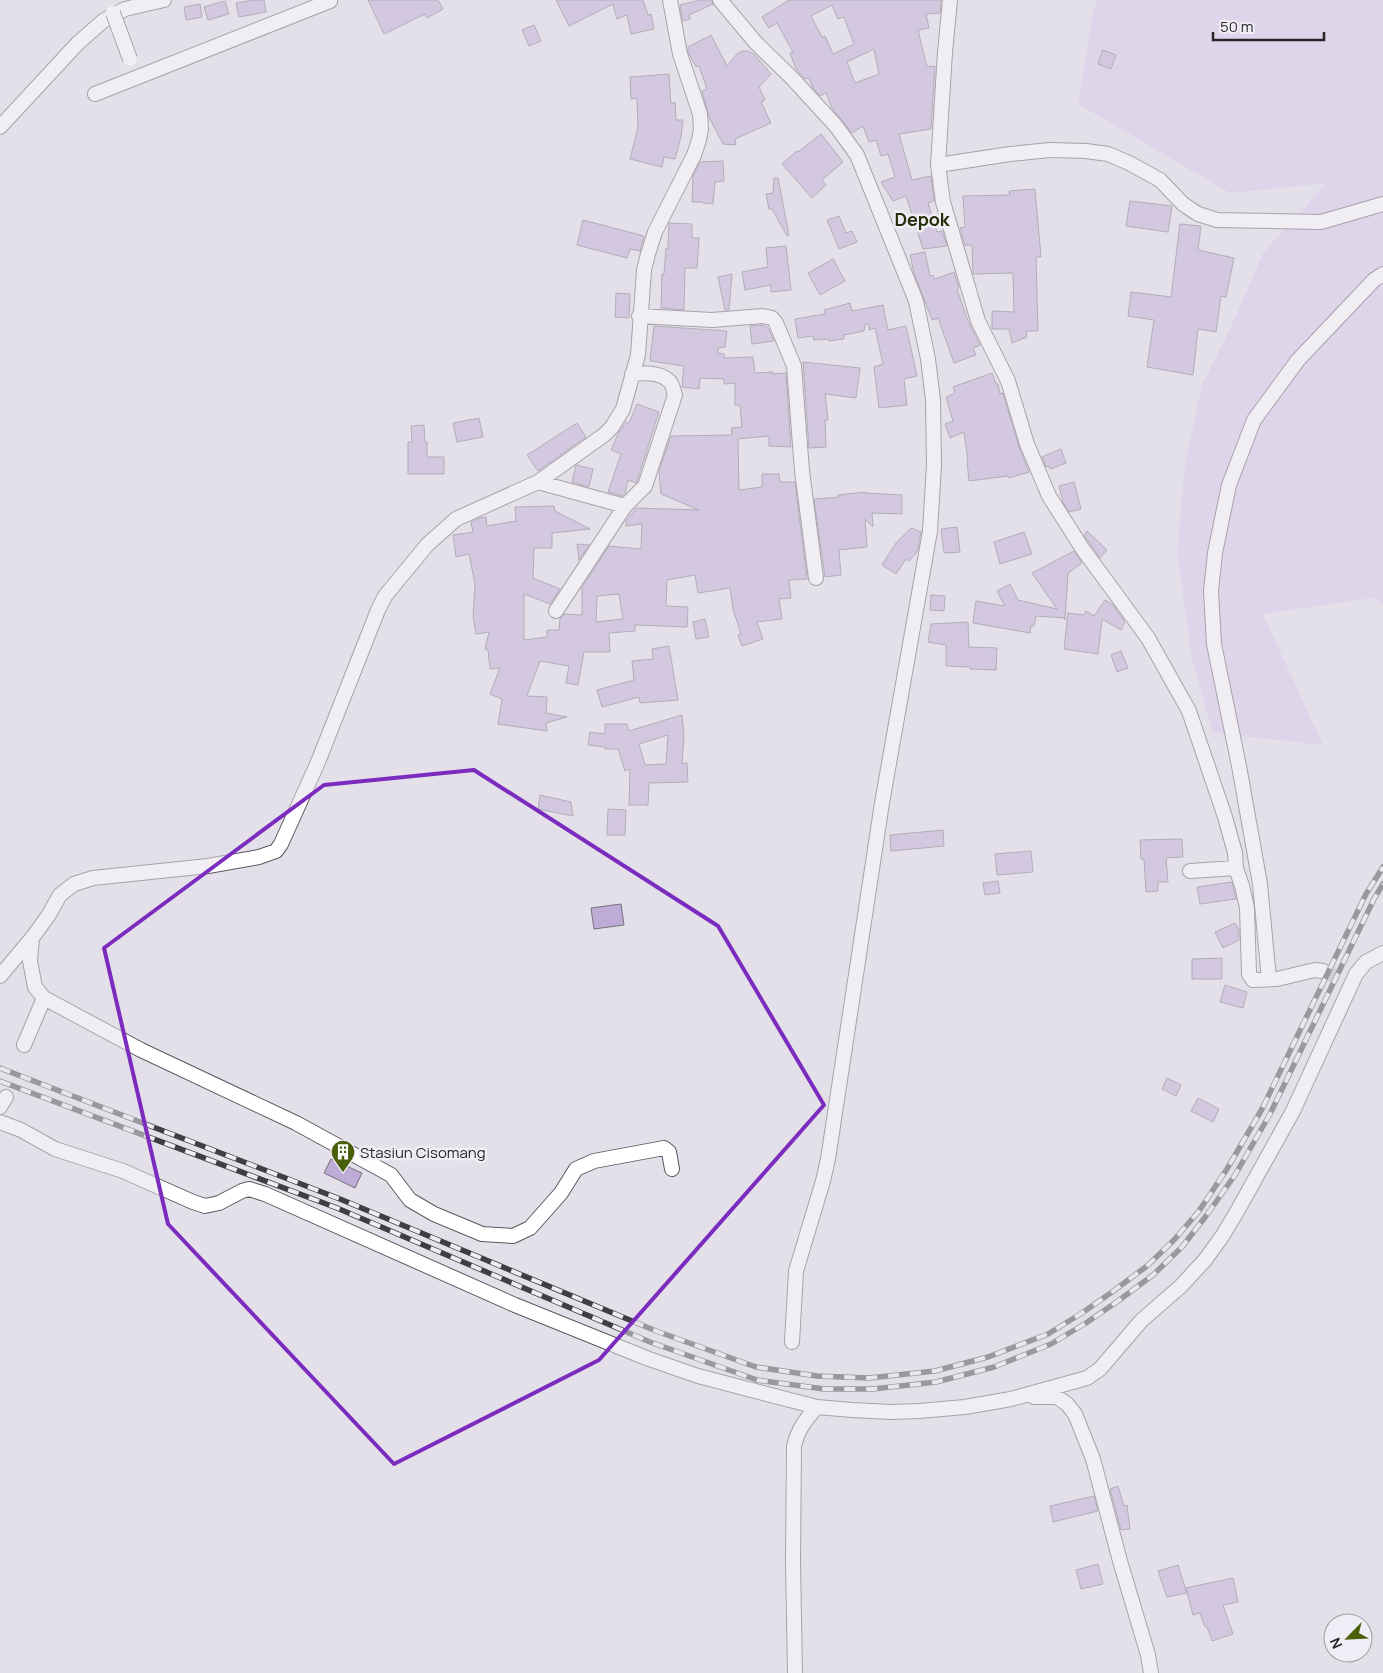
<svg xmlns="http://www.w3.org/2000/svg" width="1383" height="1673" font-family="Manrope,sans-serif">
<rect width="100%" height="100%" fill="#e4e0e9"/>
<path fill="#d8c8ed" d="M1098 0H1383V604L1373 598 1263 614 1323 745 1213 733 1192 659 1177 551 1185 464 1202 385 1230 329 1263 253 1327 183 1230 193 1078 104 1093 11Z"/>
<path fill="#bfacd6" stroke="#757179" fill-rule="evenodd" d="M253 0H264L266 12 239 17 236 3Z
M368 0H438L443 9 427 18 425 14 384 34Z
M556 0H643L648 15 651 14 654 29 631 34 627 15 617 19 613 4 569 26Z
M700 0H711L713 4 689 15 690 19 683 21 680 5Z
M789 0H941L940 13 926 14 929 28 918 30 927 67 935 66 931 129 899 134 912 180 931 176 934 201 928 203 937 232 942 231 947 246 923 249 906 196 893 201 881 182 895 177 888 154 881 156 876 140 869 142 863 126 852 133 832 108 826 93 820 96 813 88 809 78 805 79 796 69 790 53 793 52 777 23 769 28 762 17ZM832 5 838 19 844 17 854 44 833 54 825 36 822 37 811 16ZM874 49 879 74 855 83 847 62Z
M225 1 229 14 208 20 204 7Z
M200 4 202 17 186 20 184 7Z
M534 25 541 41 529 46 522 30Z
M711 35 727 66 737 54 742 51H748L754 54 771 74 759 87 765 100 761 102 771 123 735 139 736 145 723 144 709 117 702 91 707 89 699 66 696 67 688 52V47Z
M1103 50 1116 55 1111 69 1098 64Z
M669 74 671 104 675 102 676 120H683L681 137 675 159 664 157 662 167 630 159 638 127 637 98 631 99 630 77Z
M821 134 843 162 822 180 826 185 812 198 782 164 797 151 798 152Z
M723 161 724 181 715 182 713 204 703 203 702 202H692L693 176 700 162Z
M774 178H778L789 235 787 236 772 209H769L766 194 773 193Z
M1035 189 1041 257H1036L1038 331H1026L1027 337 1012 343 1009 329H992V311L1014 312 1013 273 973 274 972 245H965L960 228 965 227 963 196 1010 195 1009 191Z
M1130 201 1172 206 1168 232 1126 226Z
M839 216 846 233 852 231 857 242 839 249 827 220Z
M583 220 644 236 640 251 630 249 627 258 577 245Z
M669 223 692 224V238H699L697 268H685L684 310 661 308 662 274H664L666 248 668 249Z
M1180 224 1201 226 1198 250 1234 258 1226 297 1221 296 1216 332 1198 329 1193 375 1147 367 1154 320 1128 316 1131 292 1171 297Z
M786 246 791 290 771 292V285L745 290 742 272 768 267 766 248Z
M925 252 930 276 933 275 935 279 954 272 959 288 957 289 968 321 980 345 973 348 976 355 954 363 938 318 932 320 914 273 910 255Z
M833 259 845 281 820 295 808 273Z
M732 274 729 310H725L718 277Z
M616 293 630 294 629 318 615 317Z
M850 303 852 311 883 305 888 330 906 326 917 376 904 379 907 405 879 408 874 367 883 364 875 328 869 330V324H865L864 331 844 335V339L829 341V339L814 340 813 336 798 338 795 319 825 314 824 310Z
M762 325 768 328 774 341 752 344 750 326Z
M654 326 727 331 725 347 718 348V353L724 354V358L753 357 755 373 773 372V374L786 373 791 447 769 446V436L738 439 739 490 762 487V474H779L780 482H795L807 579 789 580 791 598 779 599 782 619 757 622 763 639 742 646 738 635 741 634 733 609 730 588 698 593 695 575 667 580 666 606 688 607 687 627 635 625V631L609 633 610 652H584L578 685 566 683 569 666 540 661 527 696 547 697 546 713 567 717 546 723 547 731 498 724 502 699 490 694 500 668 490 669 488 650 485 649 489 632 476 634 473 616 475 584 469 554 456 557 453 535 473 532 471 522 479 518 486 517 487 526 516 521 515 507 554 506 555 511 590 529 552 533V548H534L533 578 560 589 550 604 524 594V640L547 637V630H559L560 619 564 614 582 615V588L609 546 641 549 642 524 626 526V521L636 508 699 510 661 494 659 471 671 436 732 435 731 428 742 427 740 405H735V383L724 384V379L700 378 699 389 682 387 684 366 650 361ZM619 594 623 619 596 622 597 596Z
M803 362 860 368 856 398 825 394 828 420H825L826 447 809 448Z
M992 373 996 384H998L1000 394 1003 393 1019 447 1029 472 1009 478 1008 476 969 481 967 461H968L964 432 950 438 945 424 953 421 946 397 955 393 953 387Z
M637 404 659 412 637 481 636 483 628 480 625 493 622 496 608 492 621 454 611 450 618 434 626 422 629 423Z
M479 418 483 437 457 442 453 423Z
M577 423 586 437 538 471 527 455Z
M424 425 425 442H427V457H444V474H408V442H412L411 426Z
M1061 449 1066 463 1050 469 1049 466 1046 467 1042 457Z
M576 465 593 469 589 487 572 482Z
M1074 482 1081 509 1069 512 1063 502 1059 486Z
M865 492V493L902 495V514L872 513 873 527 865 519 867 547 839 550 841 575 825 577 814 499 839 497 838 495Z
M957 527 960 552 944 553 941 529Z
M911 528 921 532 917 552 909 561 906 559 896 574 882 565 896 543Z
M1087 531 1107 550 1100 558 1084 535Z
M1024 532 1032 554 1000 564 994 542Z
M577 544 589 545 579 560Z
M1074 551 1082 563 1068 573 1065 620 1064 618 1036 616 1034 626H1031L1030 633 973 623 976 601 1005 606 997 591 1010 584 1018 600 1057 609 1032 573Z
M931 595 945 596 944 611 930 610Z
M1105 600 1113 605 1125 622 1121 630 1102 619 1098 654 1064 649 1068 613 1084 615 1086 611 1094 616Z
M705 619 709 637 696 639 693 622Z
M968 622 969 647 997 648 996 670 970 669V667L946 666V645L928 642 931 624Z
M669 646 678 700 640 703 639 697 602 707 597 690 634 680 632 661 653 659 652 649Z
M1121 651 1128 668 1117 672 1111 655Z
M682 715 684 736 682 764 687 763 688 782 649 783 648 805H629L630 769 625 771 618 749H605V747L588 745 590 732 605 734V724H627L629 731ZM668 735 666 764 645 765 639 744Z
M540 795 571 802 573 816 538 809Z
M608 809 626 810 625 835H607Z
M943 830 944 846 891 851 890 835Z
M1182 839 1183 857 1166 858 1168 882H1158V891L1146 892 1144 859H1141L1140 840Z
M1031 851 1033 872 997 875 995 854Z
M998 881 1000 893 985 895 983 883Z
M1232 882 1236 899 1200 904 1197 887Z
M621 904 624 925 594 929 591 908Z
M1235 923 1239 930V940L1223 948 1215 932Z
M1222 958V979H1192V959Z
M1225 985 1247 992 1243 1008 1220 1002Z
M1167 1078 1181 1085 1176 1096 1162 1089Z
M1198 1098 1219 1109 1213 1122 1191 1111Z
M331 1159 362 1173 355 1188 324 1173Z
M1118 1486 1124 1506 1127 1505 1130 1529 1121 1530 1110 1489Z
M1094 1496 1098 1511 1053 1522 1050 1506Z
M1098 1564 1103 1584 1081 1589 1076 1570Z
M1178 1565 1187 1593 1167 1597 1158 1571Z
M1233 1578 1238 1602 1223 1605 1233 1634 1212 1641 1207 1627H1205L1200 1613 1193 1615 1186 1588Z"/>
<g fill="none" stroke-linecap="round" stroke-linejoin="round">
<path stroke="#bebbc3" stroke-width="14" stroke-dasharray="14 7" stroke-linecap="butt" d="M1323 971 1341 979"/>
<defs>
<path id="minor" d="M720 0 756 43 792 78 836 126 857 155 916 301 928 359 933 400 934 465 930 531 882 803 828 1159 823 1181 796 1271 792 1342
M95 94 330 1
M0 127 78 43 103 21 125 9 164 0
M938 165 945 52 950 0
M639 316 712 320 763 316 772 318 776 323 794 366 802 471 816 578
M538 482 625 506
M556 611 625 506 645 486 675 395C673 390 673 383 668 380 658 372 644 373 632 374
M1190 871 1236 868
M32 938 30 961 35 987 44 998 141 1050 296 1123 391 1175 410 1200 434 1214 482 1234 513 1236 530 1228 561 1193 576 1169 594 1161 664 1148 669 1152 672 1169
M1323 971 1315 970 1277 979 1253 980 1249 974 1247 908 1242 886 1236 868 1235 853 1225 817 1189 711 1148 638 1082 548 1049 496 1027 444 1008 381 978 321 943 202 938 165 1010 154 1050 150 1086 151 1108 154 1129 163 1160 180 1183 204 1198 214 1217 220 1321 222 1383 204
M0 976 32 938 48 916 60 895 74 884 93 878 208 866 259 857 276 851 281 844 318 762 378 610 385 596 427 545 456 519 538 482 604 435 612 427 623 409 638 355 644 270 648 254 655 232 694 155 699 140 701 129 700 114 680 54 670 0
M1269 979 1260 884 1239 766 1214 644 1211 591 1215 553 1229 485 1254 420 1298 360 1374 280 1383 274
M24 1045 44 998
M0 1107 6 1097
M0 1122 21 1130 55 1149 123 1171 193 1202 205 1206 219 1203 242 1191 249 1189 265 1194 515 1305 649 1359 698 1376 817 1407 852 1410 891 1412 919 1411 965 1407 1011 1399 1087 1378 1100 1369 1141 1321 1181 1286 1205 1260 1223 1235 1239 1208 1293 1111 1356 974 1366 962 1383 953
M1034 1397H1057L1067 1404 1075 1414 1093 1459 1120 1561 1148 1655 1151 1673
M795 1673 793 1561 794 1446C798 1429 806 1419 817 1407"/>
</defs>
<use href="#minor" stroke="#5b585f" stroke-width="16"/>
<use href="#minor" stroke="#fff" stroke-width="14"/>
<defs>
<path id="rail" d="M0 1068 340 1199 656 1331 756 1367 817 1376 869 1378 935 1371 988 1357 1048 1334 1082 1313 1112 1292 1147 1266 1174 1240 1199 1211 1227 1169 1262 1109 1366 894 1383 867
M0 1081 337 1208 650 1342 757 1380 824 1389H873L936 1382 994 1367 1051 1344 1086 1323 1118 1301 1153 1275 1182 1247 1206 1216 1235 1175 1270 1114 1374 899 1383 884"/>
</defs>
<use href="#rail" stroke="#403e42" stroke-width="5.5"/>
<use href="#rail" stroke="#f1edf6" stroke-width="4" stroke-dasharray="11" stroke-linecap="butt"/>
<defs>
<path id="minor-bridge" d="M113 13 130 59"/>
</defs>
<use href="#minor-bridge" stroke="#5b585f" stroke-width="16" stroke-linecap="butt"/>
<use href="#minor-bridge" stroke="#fff" stroke-width="14"/>
</g>
<path d="M0 0H1383V1673H0ZM474 770 718 926 824 1105 599 1360 394 1464 168 1224 104 948 324 785Z" fill="#e4e0e9" fill-opacity=".55" fill-rule="evenodd"/>
<path fill="none" stroke="#7b2cbf" stroke-width="4" stroke-linejoin="round" d="M474 770 718 926 824 1105 599 1360 394 1464 168 1224 104 948 324 785Z"/>
<defs>
<symbol id="building-pin" viewBox="-11 -11 22 30"><path d="M0 17L-7.5 6A9.5 9.5 0 1 1 7.5 6Z" fill="#495f09" stroke="#f1edf6"/><path d="M-4-6H4V6H1V3H-1V6H-4ZM-2.5-4.3h1.7v1.8h-1.7ZM.8-4.3h1.7v1.8H.8ZM-2.5-1h1.7V.8h-1.7ZM.8-1h1.7V.8H.8Z" fill="#fff"/></symbol>
</defs>
<g fill-rule="evenodd">
<use href="#building-pin" x="329" y="1138" width="28" height="38"/>
</g>
<g text-anchor="middle" dominant-baseline="central" stroke-width="5" stroke-linejoin="round" paint-order="stroke">
<g font-size="15" fill="#272629" stroke="#f1edf6" text-anchor="start">
<text x="360" y="1152">Stasiun Cisomang</text>
</g>
<g font-size="18" font-weight="bold" fill="#232f09" stroke="#f1edf6">
<text x="922" y="219">Depok</text>
</g>
</g>
<g transform="translate(1348 1638) rotate(246)"><circle r="24" fill="#f1edf6" stroke="#a09da4"/>
<path d="M0-4L9 19L0 12L-9 19Z" fill="#495f09"/>
<text y="-8" font-size="14" font-weight="bold" text-anchor="middle" fill="#272629">N</text>
</g>
<path d="M1213 32v8h111v-8" fill="none" stroke="#272629" stroke-width="2.5"/>
<text x="1220" y="32" font-size="15" fill="#272629" stroke="#f1edf6" stroke-width="4" paint-order="stroke">50 m</text>
</svg>
